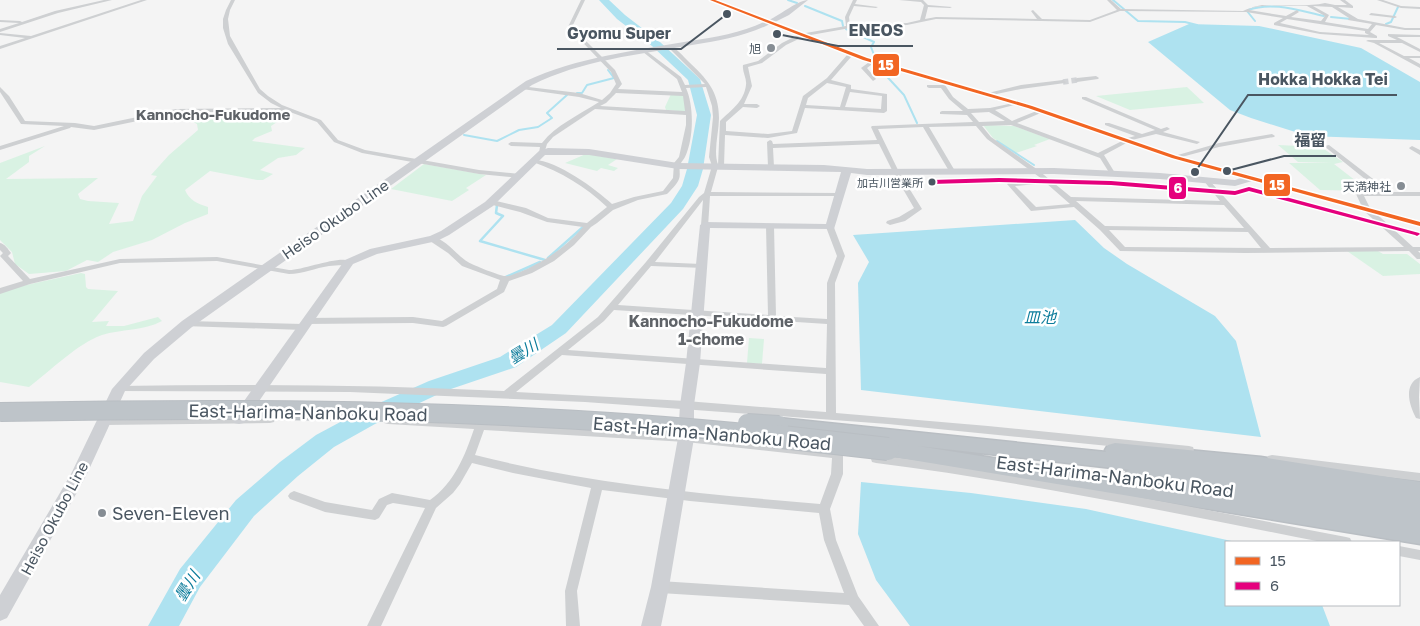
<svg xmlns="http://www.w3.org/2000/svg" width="1420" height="626" font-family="'Golos Text','Noto Sans JP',sans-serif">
<rect width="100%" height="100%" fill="#f4f4f4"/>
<path fill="#d9f2e3" d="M1187 87 1204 103 1130 110 1096 96Z
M671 94 683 95 688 112 666 110 665 107Z
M187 112 289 114 271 126 272 131 255 138 252 141 305 148 296 155 278 158 260 170 273 174 263 180H257L210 171 185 190C189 200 198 204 208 207V214L185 223 152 240 113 252 98 262 87 260 66 271 29 274 15 264 12 252 0 240V163L45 146 29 156V162L6 179 98 178 78 194 80 199 88 201 119 203 109 224 133 221 142 196 157 176 151 175 169 155 198 130 197 124 181 116Z
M983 125 1014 126 1050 139 1034 145 1037 146 1016 153 993 138Z
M1278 145 1321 147 1343 162 1334 164 1369 191 1320 190 1289 163H1332L1298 162Z
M586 154 617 159 608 165 618 168 614 171 601 168 597 171 565 163Z
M424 164 486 175 466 188 469 190 452 201 391 189Z
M1347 251H1378L1383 254H1407L1420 264V274L1383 276Z
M81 273 85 274 86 287 88 289 118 291 92 322 109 321 106 326H124L158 317 162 321C144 331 121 329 102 335 78 343 49 372 29 387L0 382V293L17 287Z
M749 338 764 339 762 364 747 363Z"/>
<path fill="#aee2f0" d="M1189 24 1259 26 1361 48 1420 82V140L1308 136 1251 118 1230 110 1148 42Z
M1075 220 1104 248 1127 264 1215 316 1236 341 1261 437 861 390 858 283 869 262 853 235Z
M861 482 971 493 1086 509 1236 542H1226V605H1322L1330 626H910L876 580 858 534Z"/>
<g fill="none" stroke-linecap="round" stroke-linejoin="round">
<path stroke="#aee2f0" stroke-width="2" d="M788 0 797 3
M1113 0 1138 21 1185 22 1197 25
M805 6 842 21 843 26
M1248 10C1273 1 1300 11 1324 16
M1247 11 1255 21
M1331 17 1351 19
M1386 24 1391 22 1398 7
M846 29 874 42 871 47 876 60
M879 68 904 95 917 123
M577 93H582L587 85 614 78 608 70
M464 135 497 141 519 130 538 127 552 118 547 113 567 95
M997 141 1034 165"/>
<path stroke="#aee2f0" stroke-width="2.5" d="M497 205 496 213 503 216 480 241 545 260
M548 258 583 227
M506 277 540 262"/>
<path fill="#aee2f0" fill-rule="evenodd" d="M599 0H609L625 15 660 42 700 79 711 115 703 169 698 186 683 209 566 333 516 367 445 391 375 424 334 447 298 476 254 516 200 587 179 626H148L180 569 236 500 280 462 316 435 359 412 429 381 500 357 552 325 671 203 682 186 687 169 697 115 688 80 652 46 617 19Z"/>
<path stroke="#d2d4d7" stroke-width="5.5" stroke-dasharray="5.5 3" stroke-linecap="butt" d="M1063 82 1077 80"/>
<defs>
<path id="highway" d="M779 418 1106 452 1105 450 1108 445 1115 443 1261 457 1420 482V544L888 456 881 454 878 449 881 444 884 443 772 430 769 425 772 420ZM918 446 1130 470 1127 471 1124 477 1125 479Z"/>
</defs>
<use href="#highway" stroke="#b9bec3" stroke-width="3"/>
<path fill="#ced0d2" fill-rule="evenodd" d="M104 0H112L58 13 0 32V29L19 23 0 22V20L20 21 22 22 55 11Z
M141 0H147L0 49V46L25 38 0 35V33L31 36Z
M231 0H235L230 10 228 19 230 36 260 89 268 96 282 105 321 120 338 140 365 150 479 170 520 174 523 176 520 178 479 174 362 153 334 142 317 122 290 112 176 113 94 130 71 127 70 128 0 150V146L64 126 21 124 0 92V87L9 96 25 121 75 123 94 126 176 109 281 108 271 103 258 93 228 44 223 28V19L226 10Z
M581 0H585L572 27 615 70 622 84 618 89 682 92 677 79 643 52V51L645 50 681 77 685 85 705 84 669 48V47L671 46C677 49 683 56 688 61 706 78 719 91 719 118 719 133 713 150 718 165L720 121C731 110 744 102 746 85 747 78 742 72 743 65L758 61 782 43 800 34 846 26 845 17 853 0H857L855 4 878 7 876 8 854 6 849 17 850 26 907 23 920 20 924 5 921 2 899 0H923L928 5 952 7 950 8 928 7 925 19 936 17 1037 19 1031 11 1033 10 1042 19 1090 20 1117 10 1107 0H1111L1121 9 1243 11C1266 0 1299 9 1325 3L1335 5H1347L1340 0H1345L1353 6V8L1338 7 1358 19 1405 28H1420V30H1405L1376 25 1370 32 1377 36V38H1375L1320 34 1274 25V23L1283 18 1246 12 1120 11 1090 22 936 19 907 25 856 27 805 36 786 45 762 63 748 67 752 86 744 104H757L760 106 757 108 743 107 726 122V131L768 134 792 131 803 96 827 78 847 55 855 54V56L851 57 831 80 851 85V89L887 94V111L884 113 805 108 797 133 768 138 725 135 724 166 721 168 718 167 711 192 839 193 843 195 841 196H710L708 227H705L701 225 703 200 655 262 701 264H704L705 266 704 268 651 266 618 305 768 315 766 226 770 224 774 226 776 316 827 319V283L837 256 826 227 830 225H833L845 256 835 283 836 413 988 426 1189 446 1193 447 1194 450 1193 453 1189 454 888 424 585 402 350 392 116 391 114 389 116 387 119 386C247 384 376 385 504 391L598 317 646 262 699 197 704 193 712 166 709 157 713 117 712 106 706 87 686 88C694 106 694 138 685 157 684 159 682 161 681 163 678 167 681 174 679 179 677 184 671 190 667 194L638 200 613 210 597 223 591 227 574 245 554 261 532 273 509 281 504 292 446 326 443 327 413 323 306 324 302 321 306 318 413 317 442 321 497 289 500 280 462 266 448 253 430 241 429 239 430 237C444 236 457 256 468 262 473 265 500 276 505 276 509 277 516 273 520 272 544 262 566 247 583 227L547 222 520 212 489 204V200H492L526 208 548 218 587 223 607 207C585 186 561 172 533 162V160C555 159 596 189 612 204L634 197 663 191 673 178 674 163 679 157 686 125V115L595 109 553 137 547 144 544 154 539 153 540 147 511 146 508 144 511 142 542 143C556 125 579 115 599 102L579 97 522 89 520 88V86L579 93 602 100 610 93 616 84 611 72 568 27ZM1262 5 1307 6 1325 16 1321 21 1291 17 1299 12 1297 10 1286 16 1249 10 1253 7ZM1313 6 1332 7 1349 18 1348 20 1372 24 1368 29 1325 22 1329 15ZM1287 19 1365 31V33L1369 35 1320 32 1280 23ZM827 83 846 87 840 107 806 105 808 98ZM850 92 882 96 881 109 845 107ZM616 93 683 96 685 111 600 106 606 103ZM614 310 827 324 826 368 568 350 604 321ZM562 355 826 374V412L686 401 516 392Z
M1377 0H1383L1401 6 1420 7V9L1401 8Z
M1371 13 1395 16 1397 17 1395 18 1369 15Z
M1388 34 1420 35V37H1397L1420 49V52L1402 43H1379L1404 56H1420V58H1409L1420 64V68L1374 43 1366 41 1368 40H1397L1388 36Z
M872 60 875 62 867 68 876 79 873 81 861 68Z
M1096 76 1099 78 1098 79 1077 82 1074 80 1077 78Z
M1063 80 1066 82 1065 83 1021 89 987 96 984 94 1021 85Z
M927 85H945L953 97 968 109 990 108 1018 102V104L995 110 1012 121 1039 110H1043V112L1017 123 1098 153 1128 138 1135 136 1105 125V123H1109L1142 134 1155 130 1082 99V97H1086L1161 129 1167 127 1170 129 1163 132 1200 142 1197 144 1156 134 1132 140 1104 155 1115 173 1112 175 1110 174 1100 158 1011 125 982 126 991 137 1038 170 1071 197 1220 201 1204 181 1207 179 1209 180 1270 248 1404 247 1364 211 1356 194 1359 192H1381L1324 146 1329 145 1390 192H1420V196H1364L1370 208 1413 247H1420V251H1418L1420 253V259H1417L1409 251 1245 253 1120 251 1100 230 1074 207 1031 211 1007 184 1010 182 1042 179 987 139 976 126 929 127 955 171 952 173 949 171 923 127 878 129 899 172 922 209 905 221 890 225 886 223 887 221 899 217 914 208 893 172 879 144 773 148 774 167 771 169 768 167 767 142 770 140 772 141 773 144 877 140 871 127 872 126 973 122 967 115 940 114V112L942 111H963L949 99 941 88H929L927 87ZM989 112 1005 121 979 122 971 113ZM1046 183 1070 204 1036 207 1015 186ZM1076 201 1224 205 1244 228 1105 226ZM1109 230 1248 232 1261 248 1125 247Z
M1272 134 1275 136 1274 137 1219 147 1174 159 1171 157 1219 143Z
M1412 146 1420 150V155L1410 149 1409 148Z
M0 243C5 244 8 249 11 253L8 256 30 279 120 259 217 257 289 270C305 270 341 254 353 262 347 266 337 265 329 266 315 268 303 274 289 274L217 261 120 263 30 284 0 294V288L23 281 0 256 3 253 0 250Z
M187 321 303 324 307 327 303 330 184 326 183 324Z
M1420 377 1419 397 1420 419 1416 418C1409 405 1403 384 1420 377Z
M270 415 274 416 275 419 274 422 270 423 103 425 99 424 98 421 99 418 103 417Z
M388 416 686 434 842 451 843 454V474L830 509 836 540 858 596 879 626H864L849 605 660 593 655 591 654 587 655 583 660 581 844 593 824 540 819 513 690 501 602 490 577 591 580 626H566L565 591 591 488 513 473 472 463 460 484 453 493 436 508 381 626H367L425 508 393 503 387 505 379 518 375 520 325 512 290 499 288 496 290 493 294 491 325 502 372 510 379 499 392 493 430 500C454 483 465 456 474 429L388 424 384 423 383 420 384 417ZM484 430 686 442 832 458 831 474 820 504C703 494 589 484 475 455Z
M876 455C1034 474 1190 507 1346 537L1350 538 1352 542H1322C1174 513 1026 482 876 463L872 462 871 459 872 456Z
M1272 455 1420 473V481L1272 463 1268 462 1267 459 1268 456Z
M1399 546 1420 550V560L1399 556Z"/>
<path fill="#ced0d4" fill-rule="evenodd" d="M709 0H717L769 20C780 15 798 0 808 0L789 15 775 22 868 57 1033 105 1177 155 1420 221V227L1252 181 1235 186 1160 179 1054 174 867 175 851 173 834 229 710 228 700 363 694 405V438L669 587 661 626H641L651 587 678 438 680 405 686 363 700 225 705 222 826 224 841 172 678 169 589 155H545L493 206 449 235 437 241 377 254 353 264 244 423 239 424 234 423 232 419 234 415 345 260 370 249 430 236 441 231 485 202 539 151 548 148 589 149 678 163 824 165 867 169 1054 168 1160 173 1235 180 1241 178 1171 159 1027 109 862 61 770 24C746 36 718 41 692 45 637 55 582 60 532 85L192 327 154 359 125 391 86 476 7 618 0 621V595L71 474 112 389 144 353 182 321 526 81C578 57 634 51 690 41 715 37 741 33 764 22Z"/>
<use href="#highway" fill="#bec4c9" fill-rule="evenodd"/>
<defs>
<path id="highway-bridge-far1" d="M0 412C261 407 524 409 784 437
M747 423 779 425"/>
<path id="highway-bridge" d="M773 436 888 449"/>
</defs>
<use href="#highway-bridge-far1" stroke="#b9bec3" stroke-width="20" stroke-linecap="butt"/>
<use href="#highway-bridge" stroke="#b9bec3" stroke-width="24" stroke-linecap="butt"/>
<use href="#highway-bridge-far1" stroke="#bec4c9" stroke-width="18"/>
<use href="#highway-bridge" stroke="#bec4c9" stroke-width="22"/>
<defs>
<path id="bus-1" d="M710 0H715L867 58 1032 106 1176 156 1420 222V226L1172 158 1028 108 863 60Z"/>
<path id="bus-2" d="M999 178 1111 181 1235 191 1249 187 1419 233 1420 234 1417 236 1415 235 1249 191 1235 195 1111 185 999 182 932 184 929 182 932 180Z"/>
</defs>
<use href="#bus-1" stroke="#fff" stroke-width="3"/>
<use href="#bus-2" stroke="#fff" stroke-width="3"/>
<use href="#bus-1" fill="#f26522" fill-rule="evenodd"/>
<use href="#bus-2" fill="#e5007d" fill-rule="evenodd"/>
</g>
<g fill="#868d94" stroke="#fff" stroke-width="2">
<circle cx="771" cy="48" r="5"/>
<circle cx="1401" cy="186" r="5"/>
<circle cx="102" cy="513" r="5"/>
</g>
<circle fill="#4a5661" stroke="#fff" stroke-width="2" cx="932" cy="182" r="4.5"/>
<g text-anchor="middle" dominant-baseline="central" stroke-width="5" stroke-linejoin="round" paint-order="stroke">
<g font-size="11" fill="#4a5661" stroke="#fff" text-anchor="end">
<text x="923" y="182">加古川営業所</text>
</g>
<g font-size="12" fill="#4a5661" stroke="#fff" text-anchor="end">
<text x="761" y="48">旭</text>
<text x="1391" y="186">天満神社</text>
</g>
<g font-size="15" font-weight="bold" fill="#5f6368" stroke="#fff">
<text x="213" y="114">Kannocho-Fukudome</text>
</g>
<g font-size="15" fill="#4a5661" stroke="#fff">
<text transform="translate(335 219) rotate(-35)">Heiso Okubo Line</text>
<text transform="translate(54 518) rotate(-62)">Heiso Okubo Line</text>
</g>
<g font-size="16" font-style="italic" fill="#0c7c9b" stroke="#fff">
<text x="1040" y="317">皿池</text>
<text transform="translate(523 351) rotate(-31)">曇川</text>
<text transform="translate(187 586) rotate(-58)">曇川</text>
</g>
<g font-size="16" font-weight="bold" fill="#5f6368" stroke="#fff">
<text x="711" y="321">Kannocho-Fukudome<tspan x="711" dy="18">1-chome</tspan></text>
</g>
<g font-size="18" fill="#4a5661" stroke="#fff">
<text transform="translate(308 412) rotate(1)">East-Harima-Nanboku Road</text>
<text transform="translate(712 433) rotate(5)">East-Harima-Nanboku Road</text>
<text transform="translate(1115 476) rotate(7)">East-Harima-Nanboku Road</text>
</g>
<g font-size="18" fill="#4a5661" stroke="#fff" text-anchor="start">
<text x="112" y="513">Seven-Eleven</text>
</g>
</g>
<path fill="none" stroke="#4a5661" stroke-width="2" d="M777 34L838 46H913M727 14L681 49H557M1195 172L1248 95H1397M1227 171L1284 156H1336"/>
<g fill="#4a5661" stroke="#fff" stroke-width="2">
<circle cx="777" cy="34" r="5"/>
<circle cx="727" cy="14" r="5"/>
<circle cx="1195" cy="172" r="5"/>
<circle cx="1227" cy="171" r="5"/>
</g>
<g font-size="16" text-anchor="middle" font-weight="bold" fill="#4a5661" stroke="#fff" stroke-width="5" stroke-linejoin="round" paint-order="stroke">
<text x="876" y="36">ENEOS</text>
<text x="619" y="39">Gyomu Super</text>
<text x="1323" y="85">Hokka Hokka Tei</text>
<text x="1310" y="146">福留</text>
</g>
<g stroke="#fff" stroke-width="2">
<rect x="872" y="53" width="28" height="24" rx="5" fill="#f26522"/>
<rect x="1263" y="173" width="28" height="24" rx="5" fill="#f26522"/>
<rect x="1168" y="176" width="19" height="24" rx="5" fill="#e5007d"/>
</g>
<g font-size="14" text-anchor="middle" font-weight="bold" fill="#fff">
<text x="886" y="70">15</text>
<text x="1277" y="190">15</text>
<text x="1178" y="193">6</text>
</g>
<rect x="1225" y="541" width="175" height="65" fill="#ffffff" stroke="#b7bbc0"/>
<rect x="1235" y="557" width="25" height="8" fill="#f26522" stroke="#b7bbc0"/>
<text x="1270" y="566" font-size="15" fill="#4a5661">15</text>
<rect x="1235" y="582" width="25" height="8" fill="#e5007d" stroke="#b7bbc0"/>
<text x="1270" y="591" font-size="15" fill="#4a5661">6</text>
</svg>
